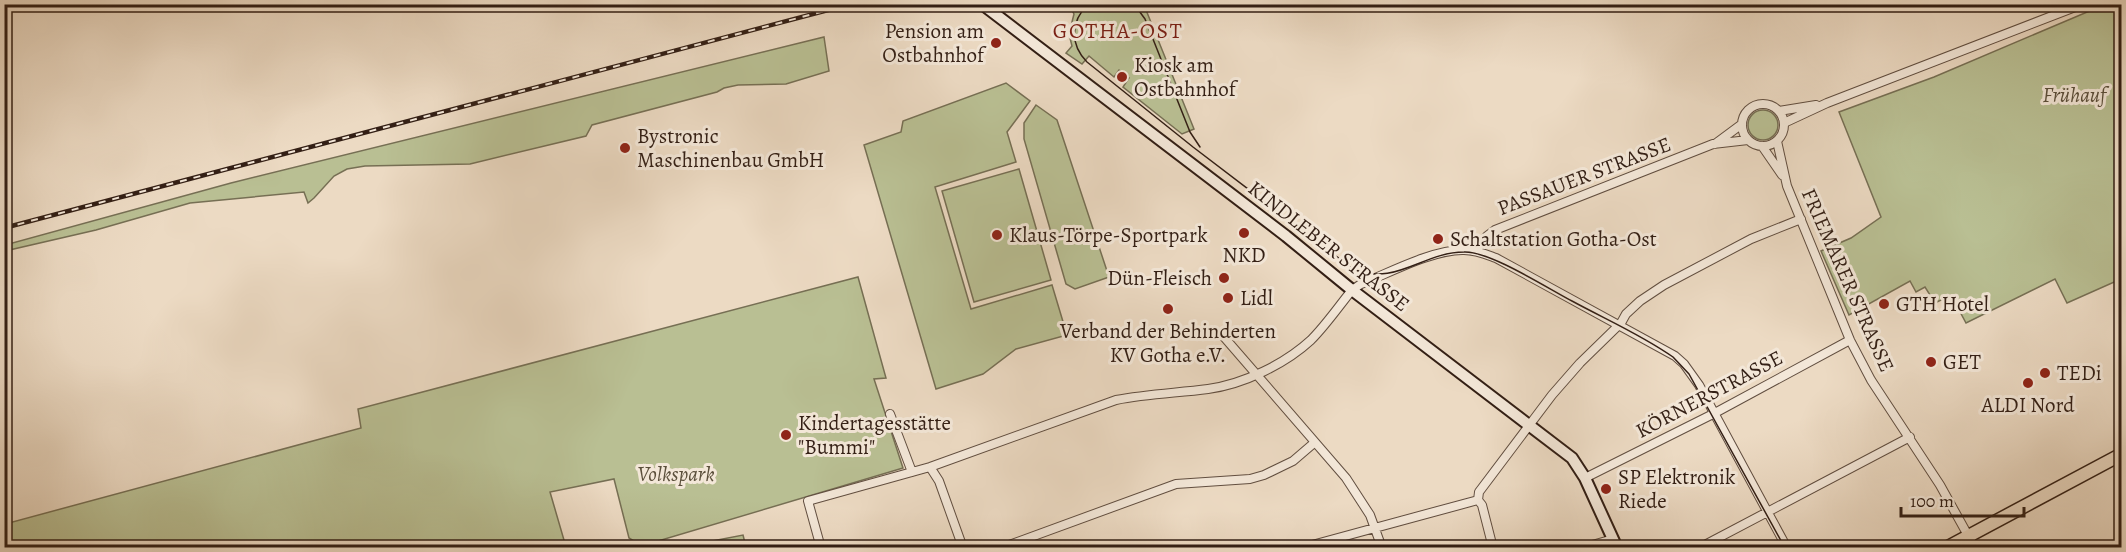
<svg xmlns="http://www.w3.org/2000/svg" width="2126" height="552" font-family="Alegreya,serif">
<rect width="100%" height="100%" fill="#ecdac3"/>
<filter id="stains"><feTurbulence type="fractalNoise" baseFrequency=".00333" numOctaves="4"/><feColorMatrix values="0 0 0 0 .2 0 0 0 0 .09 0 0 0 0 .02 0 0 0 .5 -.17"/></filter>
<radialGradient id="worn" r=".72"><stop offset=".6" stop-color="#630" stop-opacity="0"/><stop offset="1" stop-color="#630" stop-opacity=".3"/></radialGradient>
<path fill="#b9bf93" stroke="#766f54" stroke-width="1.5" d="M2106 4 2121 5V279L2067 303 2055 279 1966 323 1951 295 1935 303 1925 287 1916 292 1910 281 1849 315 1821 251 1851 238 1881 217 1839 112 1934 77Z
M1069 5H1144L1194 129 1182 134 1123 87 1129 78 1119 70 1114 77 1089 56 1082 64 1066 53 1072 46 1069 34 1074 14Z
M824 37 829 71 786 84 738 85 724 88 717 92 592 125 586 136 470 164 365 166 347 169 334 176 314 198 308 203 304 192 190 203 96 230 5 251V245L231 183Z
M1006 83 1030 101 1007 132 1016 162 935 187 971 309 1052 285 1067 335 1016 349 983 374 936 389 864 145 901 132 903 121Z
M1036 105 1057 120 1109 277 1075 289 1066 284 1024 139V123Z
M1748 125a15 15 0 1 1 30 0a15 15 0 1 1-30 0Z
M1019 169 1051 280 974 302 942 191Z
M858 277 886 378 874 379 903 468 648 544 637 543 629 538 614 479 550 492 566 547H5V524L361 428 358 409Z
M743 535 746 547H681Z"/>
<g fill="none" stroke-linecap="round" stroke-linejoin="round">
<defs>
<path id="minor" d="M1742 125a21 21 0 1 1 42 0a21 21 0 1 1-42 0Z
M1779 111 1816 105
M1784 123 1827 103 2083 4
M1777 141 1787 186 1850 340 1871 380 1940 485 1975 548
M1715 144 1742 124
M1762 146 1782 175
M1476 251 1487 236 1495 230 1713 144 1748 140
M1224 337 1346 478 1370 515 1382 548
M890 414 912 472
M930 467 939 481 963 548
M1585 478 1713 414 1850 340
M1478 500 1482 505 1493 548
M821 548 808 501 930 467 1116 400C1147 394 1177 393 1208 389 1244 384 1285 364 1311 340 1326 325 1339 306 1352 290L1361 284C1389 273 1434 249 1464 250 1476 250 1485 254 1496 258L1675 356 1684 364 1699 385 1787 548
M1001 548 1176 484 1250 479 1264 475 1293 461 1314 443
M1301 548 1478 500 1479 492 1552 395 1580 363 1621 323 1626 314 1640 301 1664 285 1751 239 1801 219
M1582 548 1613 539
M1699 548 1910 437"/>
<path id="secondary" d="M982 4 1286 236 1352 290 1572 458 1585 478 1617 548"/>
<path id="primary" d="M1946 548 2122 454"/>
</defs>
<use href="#minor" stroke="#614e40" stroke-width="10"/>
<use href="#secondary" stroke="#331f15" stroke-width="14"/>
<use href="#primary" stroke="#331f15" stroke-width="15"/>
<use href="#minor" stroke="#f3e7d8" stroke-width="8"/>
<use href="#secondary" stroke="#f3e7d8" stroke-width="10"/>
<use href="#primary" stroke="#ecdac3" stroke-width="12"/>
<path stroke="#331f15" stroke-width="1.5" d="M1088 4C1070 22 1070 45 1087 62L1193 147 1353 269C1395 287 1423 252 1464 252 1490 251 1547 288 1572 301 1605 319 1642 335 1673 357L1689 374 1785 548
M1134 4 1145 19 1190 132 1200 147"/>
<defs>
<path id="rail" d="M4 228 851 4"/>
</defs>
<use href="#rail" stroke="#331f15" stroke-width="4.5"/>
<use href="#rail" stroke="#f3e7d8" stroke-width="2" stroke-dasharray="7" stroke-linecap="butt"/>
</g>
<g fill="#8f2418" stroke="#f3e7d8" stroke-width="2">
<circle cx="996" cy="43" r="6"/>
<circle cx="1122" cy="77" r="6"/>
<circle cx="625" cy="148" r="6"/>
<circle cx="1244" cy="233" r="6"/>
<circle cx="997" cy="235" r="6"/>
<circle cx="1438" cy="239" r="6"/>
<circle cx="1224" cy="278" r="6"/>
<circle cx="1228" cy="298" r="6"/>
<circle cx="1884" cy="304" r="6"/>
<circle cx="1168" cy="309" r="6"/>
<circle cx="1931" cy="362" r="6"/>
<circle cx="2045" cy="373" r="6"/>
<circle cx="2028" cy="383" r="6"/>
<circle cx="786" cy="435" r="6"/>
<circle cx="1606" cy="489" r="6"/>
</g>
<g text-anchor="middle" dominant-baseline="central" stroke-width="6" stroke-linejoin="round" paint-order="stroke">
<g font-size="21" fill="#331f15" stroke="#f3e7d8" text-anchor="start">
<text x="984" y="31" text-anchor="end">Pension am<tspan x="984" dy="24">Ostbahnhof</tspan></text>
<text x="1134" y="65">Kiosk am<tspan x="1134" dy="24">Ostbahnhof</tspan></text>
<text x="637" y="136">Bystronic<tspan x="637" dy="24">Maschinenbau GmbH</tspan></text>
<text x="1009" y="235">Klaus-Törpe-Sportpark</text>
<text x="1450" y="239">Schaltstation Gotha-Ost</text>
<text x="1244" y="255" text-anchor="middle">NKD</text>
<text x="1212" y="278" text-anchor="end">Dün-Fleisch</text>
<text x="1240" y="298">Lidl</text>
<text x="1896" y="304">GTH Hotel</text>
<text x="1168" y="331" text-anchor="middle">Verband der Behinderten<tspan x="1168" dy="24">KV Gotha e.V.</tspan></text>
<text x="1943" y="362">GET</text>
<text x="2057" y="373">TEDi</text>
<text x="2028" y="405" text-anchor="middle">ALDI Nord</text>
<text x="798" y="423">Kindertagesstätte<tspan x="798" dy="24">"Bummi"</tspan></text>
<text x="1618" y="477">SP Elektronik<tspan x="1618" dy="24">Riede</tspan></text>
</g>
<g font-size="21" font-style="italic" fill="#5b4f3b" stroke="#f3e7d8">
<text x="2074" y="95">Frühauf</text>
<text x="676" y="474">Volkspark</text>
</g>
<g font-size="21" fill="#331f15" stroke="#f3e7d8">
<text transform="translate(1584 176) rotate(-21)">PASSAUER STRASSE</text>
<text transform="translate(1329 246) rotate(38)">KINDLEBER STRASSE</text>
<text transform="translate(1848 280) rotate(66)">FRIEMARER STRASSE</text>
<text transform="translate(1709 394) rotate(-28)">KÖRNERSTRASSE</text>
</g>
<g font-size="22" letter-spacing="1.5" fill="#7a1f14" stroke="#f3e7d8">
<text x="1118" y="31">GOTHA-OST</text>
</g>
</g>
<rect width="2126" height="552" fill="none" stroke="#ecdac3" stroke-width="24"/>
<rect x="6" y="6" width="2114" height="540" fill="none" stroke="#331f15" stroke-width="3"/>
<rect x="12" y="12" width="2102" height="528" fill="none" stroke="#331f15" stroke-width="1.5"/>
<path d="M1901 507v9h123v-9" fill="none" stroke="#331f15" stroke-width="3"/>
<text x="1910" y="507" font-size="18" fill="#331f15" stroke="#f3e7d8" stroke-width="4.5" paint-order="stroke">100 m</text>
<rect width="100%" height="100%" filter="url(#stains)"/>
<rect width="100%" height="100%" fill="url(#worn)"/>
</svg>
